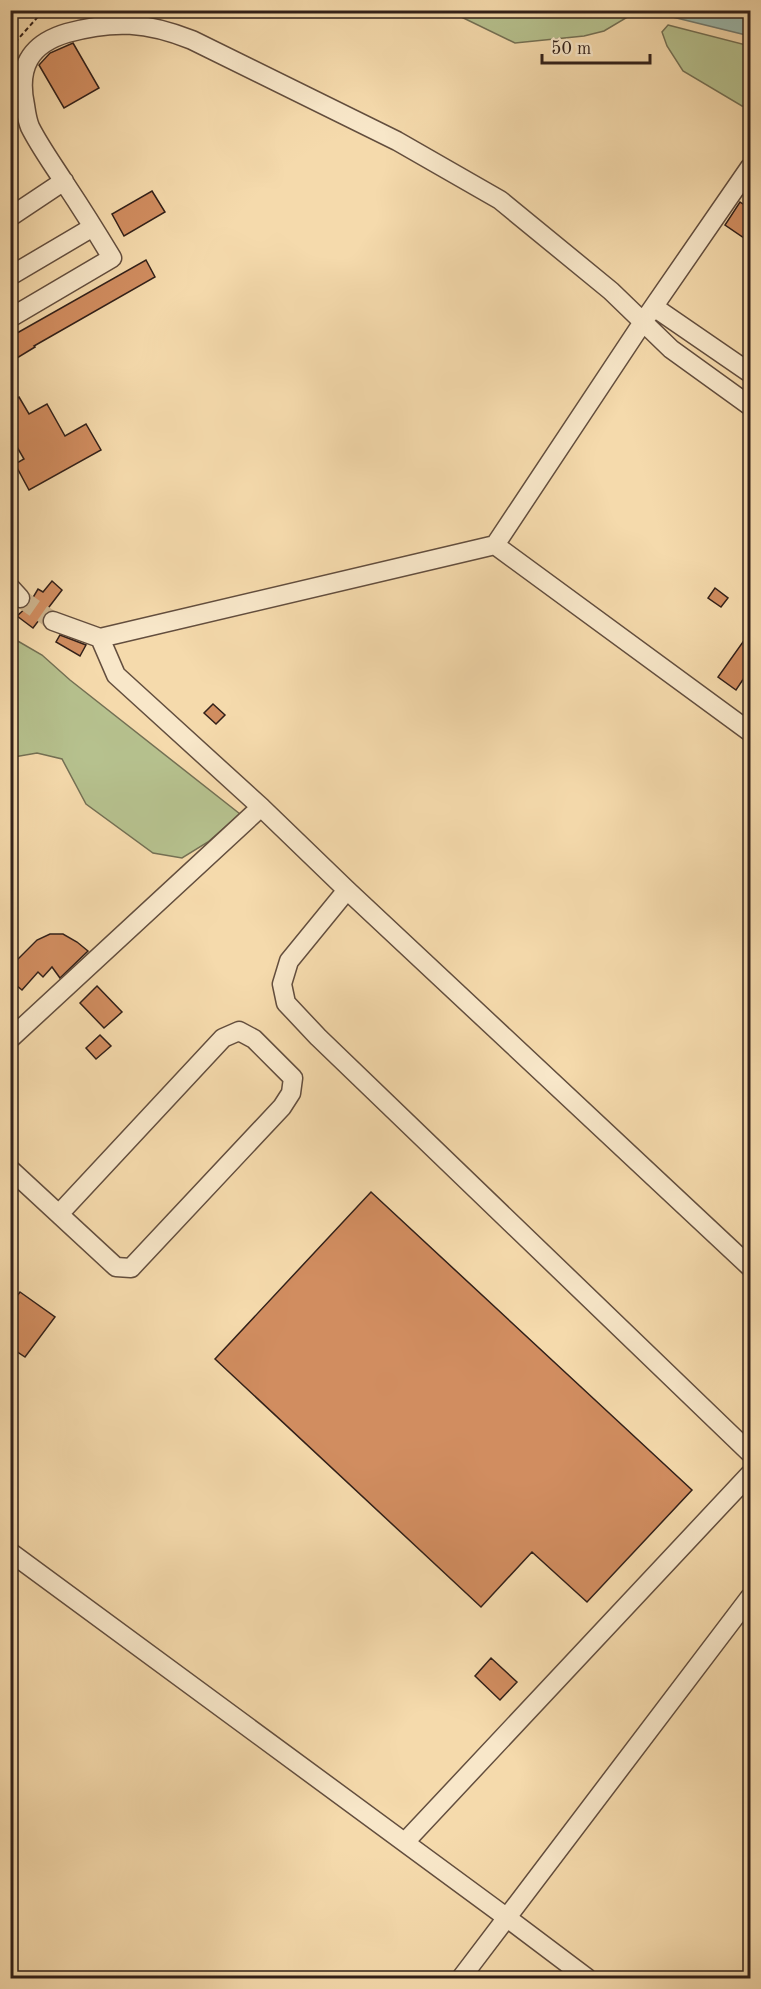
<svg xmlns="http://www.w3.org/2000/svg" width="761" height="1989" font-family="'Old Standard TT',serif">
<rect width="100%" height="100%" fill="#f5daac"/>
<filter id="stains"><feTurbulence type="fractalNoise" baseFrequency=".00333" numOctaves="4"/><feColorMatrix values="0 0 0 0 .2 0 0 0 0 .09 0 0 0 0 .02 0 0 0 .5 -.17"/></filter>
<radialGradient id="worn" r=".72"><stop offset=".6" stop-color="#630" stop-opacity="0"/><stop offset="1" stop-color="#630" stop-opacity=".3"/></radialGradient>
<path fill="#b6c18e" stroke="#747054" stroke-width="1.5" d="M615 10 631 15 604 31 584 36 515 43 449 11Z
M668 25 750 46V107L742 106 683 71 667 46 662 32Z
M16 640 42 655 70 680 240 814 208 842 182 858 153 853 86 804 62 759 37 753 14 757 11 755V646Z"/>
<path fill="#9cbaae" stroke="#727c72" stroke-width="1.5" d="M648 11H750V36Z"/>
<path fill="#d18d60" stroke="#322019" stroke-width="1.5" d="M73 43 99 88 64 108 39 65 50 53Z
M152 191 165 212 124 236 112 214Z
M740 202 750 209V242L725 225Z
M146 260 155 277 34 346 35 347 17 358 10 348V337Z
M19 397 29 414 47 404 65 436 86 424 101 450 29 490 15 464 24 459 10 435V403Z
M52 581 62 590 33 628 17 616 28 606 38 589 43 592Z
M715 588 728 598 721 607 708 598Z
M750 632V669L736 690 718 677Z
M60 635 86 645 80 656 56 642Z
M213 704 225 715 216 724 204 713Z
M50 934H63L77 942 88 951 60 978 52 967 43 977 38 972 22 990 10 980V967L37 940Z
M97 986 122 1012 104 1028 80 1003Z
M100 1035 111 1046 96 1059 86 1048Z
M371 1192 692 1490 587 1602 532 1552 481 1607 215 1359Z
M20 1292 55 1317 25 1357 10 1347V1305Z
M491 1658 517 1682 500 1700 475 1676Z"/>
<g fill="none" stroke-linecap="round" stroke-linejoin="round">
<path stroke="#ceb58f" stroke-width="18" stroke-dasharray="18 9" stroke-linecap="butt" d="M20 598 53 621"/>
<defs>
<path id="minor" d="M10 217 64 181
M10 276 93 227
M654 307 750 373
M10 318 112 258C97 233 82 209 66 185 54 166 40 147 30 127 27 120 26 112 25 105 17 67 30 44 67 33 114 20 147 22 192 40L397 141 500 200 611 291 671 349 750 406
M495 545 643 322 750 167
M10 587 20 598
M53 621 100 638 495 545 750 732
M100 638 116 675 261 807 347 890 750 1267
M347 890 289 961 282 984 286 1003 318 1037 750 1453
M10 1039 261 807
M10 1169 116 1267 131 1268 282 1107 291 1093 293 1078 254 1039 239 1031 223 1038 59 1214
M10 1552 506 1917 587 1978
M405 1842 750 1474
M461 1978 750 1597"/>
</defs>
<use href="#minor" stroke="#634e3e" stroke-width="21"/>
<path stroke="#322019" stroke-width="2" stroke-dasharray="4.5 3" stroke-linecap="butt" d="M10 48 44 10"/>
<use href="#minor" stroke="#f8e7c9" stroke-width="18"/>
</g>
<rect width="761" height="1989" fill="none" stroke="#f5daac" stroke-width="36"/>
<rect x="12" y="12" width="737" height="1965" fill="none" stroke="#322019" stroke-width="3"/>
<rect x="18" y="18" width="725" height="1953" fill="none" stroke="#322019" stroke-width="1.5"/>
<path d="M542 54v9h108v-9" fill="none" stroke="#322019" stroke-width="3"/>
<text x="551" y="54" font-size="18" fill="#322019" stroke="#f8e7c9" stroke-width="4.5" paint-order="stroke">50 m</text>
<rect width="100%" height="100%" filter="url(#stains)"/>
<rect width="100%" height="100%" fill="url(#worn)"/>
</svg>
